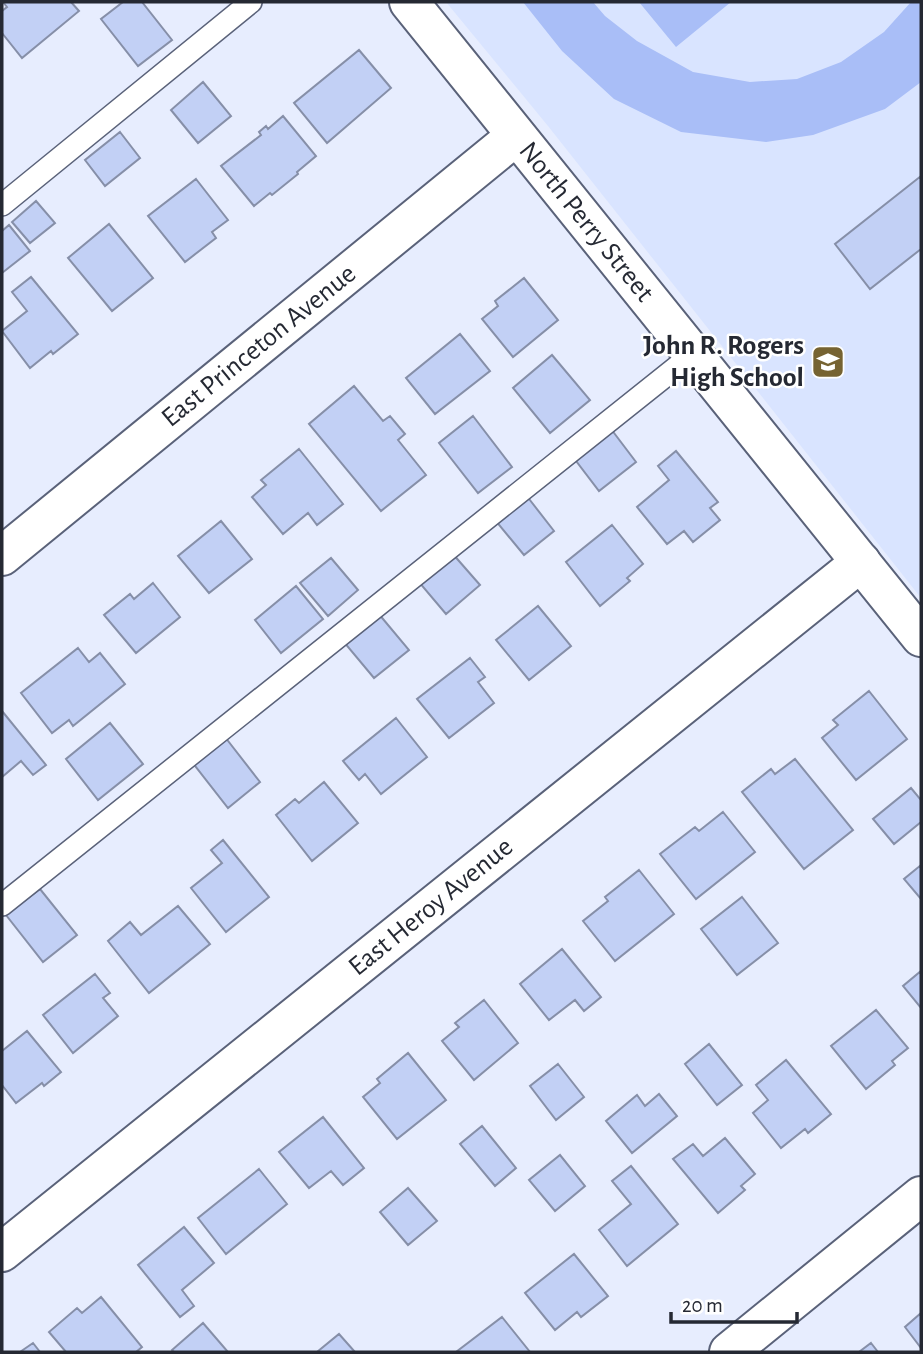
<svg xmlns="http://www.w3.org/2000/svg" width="923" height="1354" font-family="'Alegreya Sans',sans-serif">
<rect width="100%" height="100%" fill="#e7edfe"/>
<path fill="#d9e4ff" d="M446 2H921V598L548 126Z"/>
<path fill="#a9bef7" d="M523 2H593L605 16 637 41 693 72 750 82 797 79 841 62 884 32 911 2H921V82L885 109 813 135 766 142 681 132 614 99 562 51Z
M639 2H731L676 47Z"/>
<path fill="#c2d0f5" stroke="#868fa8" stroke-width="2" d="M3 2H71L79 11 22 58 2 33V11L7 7Z
M123 2H142L172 40 138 66 101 19Z
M359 50 391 88 327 143 294 103Z
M203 82 231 116 198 143 171 110Z
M283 116 316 156 297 172 298 174 272 195 270 193 254 206 221 166 261 135 259 132 266 126 268 129Z
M120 132 140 158 105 186 85 160Z
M921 176V249L870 289 835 244Z
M196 179 228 220 212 232 216 238 185 262 148 216Z
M36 201 55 223 30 243 12 222Z
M109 224 153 278 112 311 68 258Z
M9 225 30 251 2 273V231Z
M31 277 78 334 53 354 51 351 30 368 2 331 27 311 12 292Z
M524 278 558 320 513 357 482 319 498 306 495 301Z
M460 334 490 371 435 414 406 378Z
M552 355 590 400 550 433 513 388Z
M354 386 383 421 390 416 405 434 398 440 426 475 381 511 309 424Z
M473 416 512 467 478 493 439 443Z
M608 425 636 462 599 491 570 453Z
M299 449 343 504 317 525 308 513 283 534 252 497 266 485 261 480Z
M676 451 718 502 710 508 720 520 693 542 684 531 667 544 637 507 669 480 658 466Z
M526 495 554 531 524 555 495 520Z
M221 521 252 559 209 593 178 556Z
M612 525 643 564 627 578 630 581 600 606 566 562Z
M452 553 480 585 446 614 418 581Z
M331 558 358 590 328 616 300 583Z
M153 583 180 617 136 653 104 615 130 594 134 599Z
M296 586 323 619 281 653 255 620Z
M538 606 571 646 529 680 496 640Z
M378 613 409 650 374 678 343 641Z
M78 648 89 662 100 653 125 684 73 726 69 720 52 733 21 693Z
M470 658 485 677 478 682 494 703 449 738 417 699Z
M869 691 907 739 856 780 822 738 838 725 833 720Z
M2 711 46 765 33 775 21 761 2 777Z
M396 718 427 757 381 794 365 774 359 780 343 761Z
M110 723 143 764 98 800 66 759Z
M225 737 260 782 228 808 192 762Z
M795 759 853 830 804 869 742 792 771 769 775 774Z
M324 782 358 823 312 861 276 815 295 799 299 803Z
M911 788 921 800V822L894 844 873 819Z
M723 812 755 852 696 899 660 854 695 827 699 831Z
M223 840 269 897 226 932 191 888 222 863 211 850Z
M921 865V899L904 879Z
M639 870 674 914 615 961 583 921 608 901 605 897Z
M40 889 77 935 43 962 6 915Z
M742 897 778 943 737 975 701 929Z
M178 906 210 944 149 993 108 941 130 922 141 935Z
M562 949 601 997 584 1011 575 1000 549 1020 520 984Z
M921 971V1008L903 986Z
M95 974 110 993 103 998 118 1016 73 1053 43 1015Z
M484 1000 518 1043 474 1080 442 1041 459 1027 455 1023Z
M876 1010 908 1048 892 1061 895 1065 866 1089 831 1046Z
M27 1031 61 1072 44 1086 42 1083 16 1103 2 1085V1051Z
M709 1044 742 1085 717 1105 685 1064Z
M408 1053 446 1100 397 1139 363 1097 380 1083 377 1079Z
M786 1060 831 1114 808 1133 805 1129 781 1148 753 1113 768 1100 756 1085Z
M558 1064 584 1097 556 1120 530 1086Z
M659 1094 677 1116 632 1153 606 1121 637 1095 645 1106Z
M323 1117 364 1168 343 1185 331 1171 309 1188 279 1152Z
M482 1126 516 1168 495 1186 460 1144Z
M725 1138 755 1174 741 1186 745 1190 718 1213 673 1159 693 1144 703 1156Z
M560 1155 585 1186 555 1211 529 1180Z
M631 1166 678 1224 627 1266 599 1230 631 1204 612 1181Z
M259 1169 287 1204 226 1254 198 1218Z
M408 1188 437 1221 408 1245 380 1212Z
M184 1227 214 1263 182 1290 194 1306 180 1317 138 1265Z
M574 1254 608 1296 581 1317 577 1312 555 1330 525 1293Z
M101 1297 142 1347 136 1352H66L49 1332 77 1308 82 1313Z
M921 1313V1348L905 1327Z
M502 1317 530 1352H456Z
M203 1323 228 1352H174L172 1350Z
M339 1334 355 1352H317Z
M33 1343 40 1352H20Z
M871 1343 878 1352H859Z"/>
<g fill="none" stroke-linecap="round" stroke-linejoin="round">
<defs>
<path id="lane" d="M2 205 251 2
M2 905 693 354"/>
<path id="street" d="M2 556 516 136
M2 1252 861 562
M729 1352 921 1196"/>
<path id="secondary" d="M409 2 921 637"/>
</defs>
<use href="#lane" stroke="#5a6279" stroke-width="24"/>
<use href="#street" stroke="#5a6279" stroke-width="42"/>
<use href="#secondary" stroke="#5a6279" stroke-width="42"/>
<use href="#lane" stroke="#fff" stroke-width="21"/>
<use href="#street" stroke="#fff" stroke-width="38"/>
<use href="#secondary" stroke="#fff" stroke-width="38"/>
</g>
<defs>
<symbol id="school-square" viewBox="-11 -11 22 22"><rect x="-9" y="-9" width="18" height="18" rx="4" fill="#766332" stroke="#fff"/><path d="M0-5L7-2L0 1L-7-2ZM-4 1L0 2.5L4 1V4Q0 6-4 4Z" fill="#fff"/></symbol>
</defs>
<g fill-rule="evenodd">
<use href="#school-square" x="809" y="343" width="38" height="38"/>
</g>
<g text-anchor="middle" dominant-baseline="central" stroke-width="5" stroke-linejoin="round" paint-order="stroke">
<g font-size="28" fill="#252933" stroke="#fff">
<text transform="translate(586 222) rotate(51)">North Perry Street</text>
<text transform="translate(259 346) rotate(-39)">East Princeton Avenue</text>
<text transform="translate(431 907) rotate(-39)">East Heroy Avenue</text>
</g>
<g font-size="28" font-weight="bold" fill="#252933" stroke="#fff" text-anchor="end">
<text x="804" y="346">John R. Rogers<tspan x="804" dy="32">High School</tspan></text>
</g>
</g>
<rect width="923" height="1354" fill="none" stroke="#252933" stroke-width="7"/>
<path d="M671 1312v10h126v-10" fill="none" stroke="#252933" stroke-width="3.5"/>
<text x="682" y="1312" font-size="21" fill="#252933" stroke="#ffffff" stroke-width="5" paint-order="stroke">20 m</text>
</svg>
